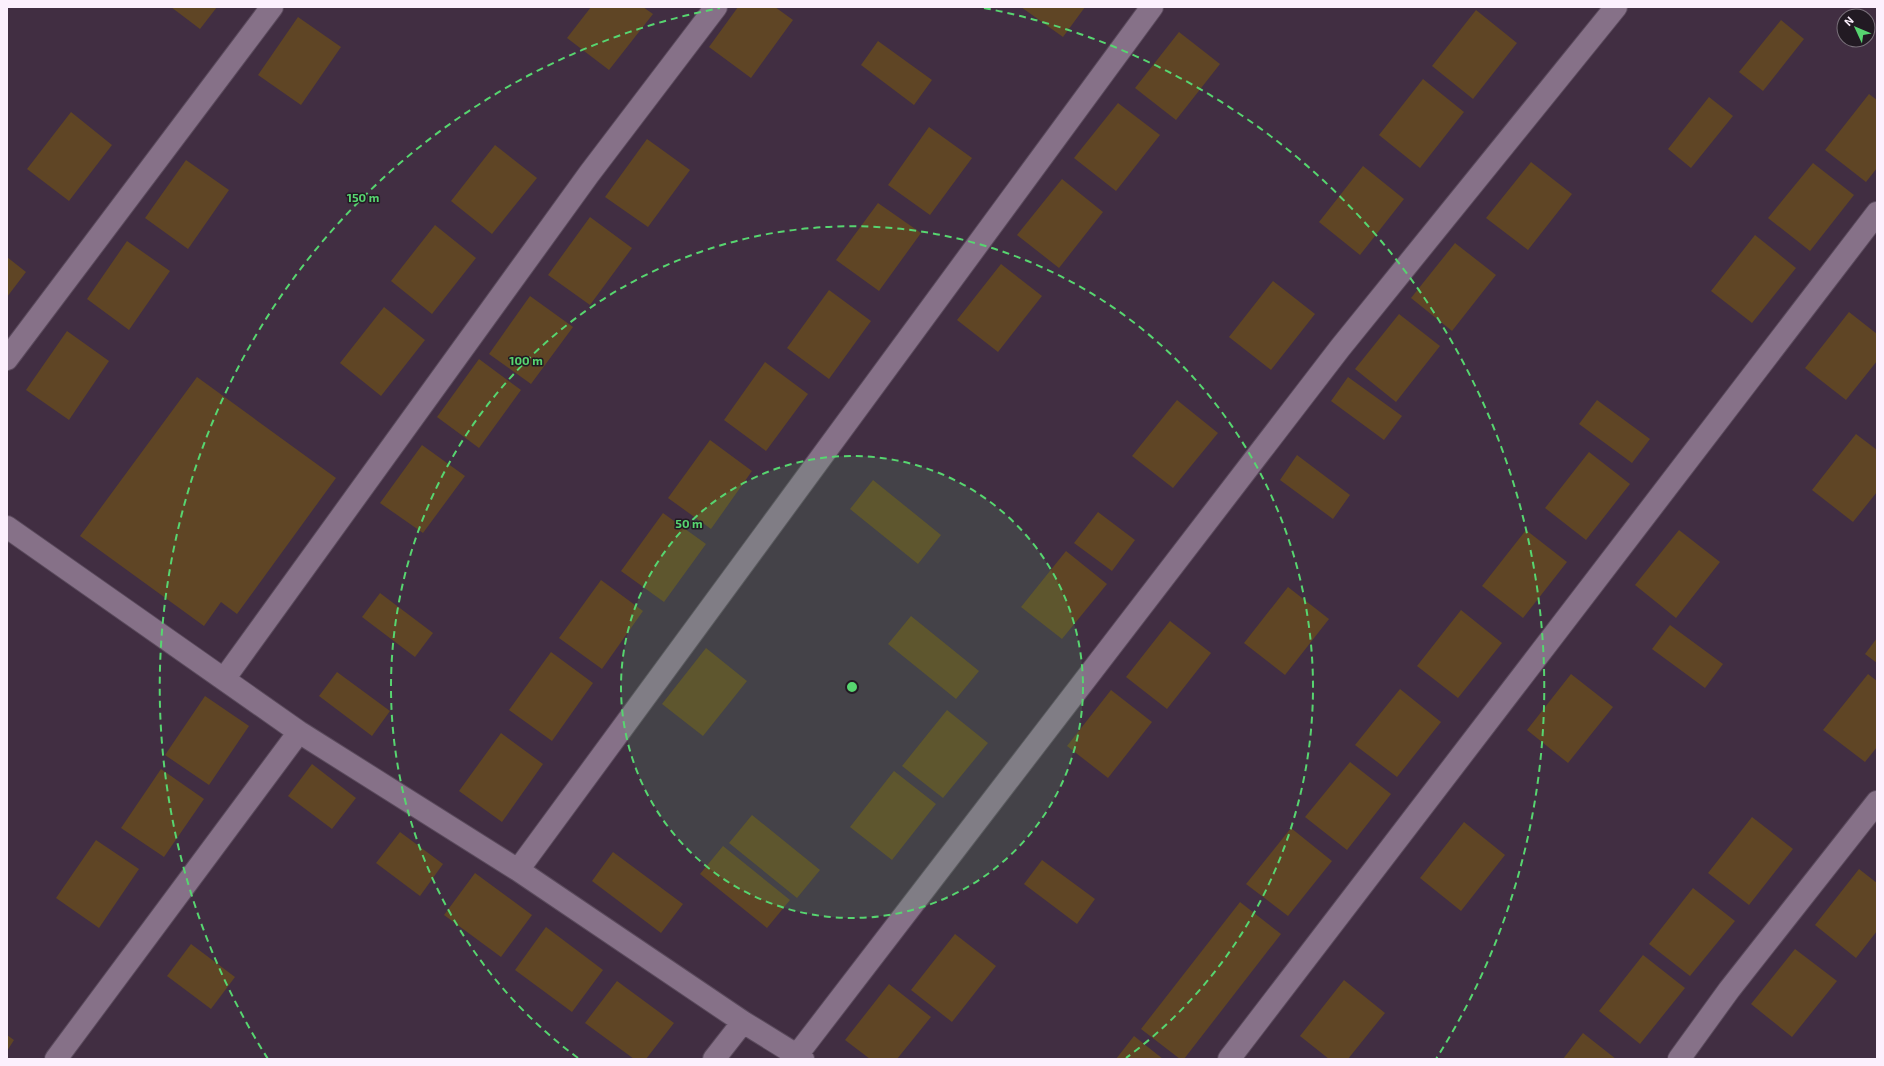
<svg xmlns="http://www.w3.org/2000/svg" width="1884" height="1066" font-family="'Exo 2',sans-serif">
<rect width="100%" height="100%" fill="#412e42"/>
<path fill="#5f4525" d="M171 7H217L200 29Z
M591 7H643L653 14 609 70 567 38Z
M738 7H775L793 20 751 78 709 47Z
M1021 7H1085L1063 37Z
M1476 10 1517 43 1473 99 1432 66Z
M298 17 341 47 301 105 258 75Z
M1781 20 1804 39 1763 91 1739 72Z
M1179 32 1220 64 1176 120 1135 88Z
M878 41 932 80 914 105 861 65Z
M1423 79 1464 112 1420 168 1379 135Z
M1869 94 1877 100V168L1866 182 1825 150Z
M1709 97 1733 116 1691 168 1668 149Z
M1118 103 1160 135 1116 191 1074 158Z
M71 112 112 145 69 201 27 169Z
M929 127 972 158 930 215 888 185Z
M647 139 690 170 648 227 605 197Z
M495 145 537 178 492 234 451 201Z
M186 160 229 190 188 249 145 218Z
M1531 162 1572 194 1528 250 1486 218Z
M1813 163 1854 195 1810 251 1768 218Z
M1363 166 1404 199 1360 255 1319 222Z
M1062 179 1103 212 1059 268 1017 235Z
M878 203 921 233 879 291 836 260Z
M590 217 632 248 590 305 548 275Z
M435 225 476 258 432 314 391 281Z
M1755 235 1796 268 1752 323 1711 291Z
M127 241 170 271 129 330 87 299Z
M1455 243 1496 275 1452 331 1411 298Z
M7 257 26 272 7 297Z
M1001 264 1042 296 998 352 957 320Z
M1273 281 1315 314 1271 370 1229 337Z
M829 290 871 321 829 379 787 348Z
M530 296 573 327 531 384 489 354Z
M384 307 425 340 381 396 340 363Z
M1849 312 1877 334V361L1846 400 1805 368Z
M1399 314 1440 346 1396 402 1355 369Z
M67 331 109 361 69 420 26 390Z
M479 359 521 390 479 448 437 417Z
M765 362 808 394 766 451 724 420Z
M197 377 336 478 237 614 221 602 204 626 80 536Z
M1348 377 1402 416 1384 440 1331 401Z
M1177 400 1218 433 1173 488 1132 456Z
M1597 400 1650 439 1632 463 1579 424Z
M1856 434 1877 450V492L1853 522 1812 490Z
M710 440 752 471 711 529 668 498Z
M422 445 465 476 423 533 380 503Z
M1589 452 1630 484 1586 540 1545 508Z
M1297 455 1350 495 1333 519 1280 480Z
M873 480 941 535 918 564 850 509Z
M1098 512 1135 540 1112 571 1074 543Z
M663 513 706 544 664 602 621 571Z
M1526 530 1567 562 1523 618 1482 586Z
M1679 530 1720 562 1676 618 1635 585Z
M1066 551 1107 584 1062 639 1021 607Z
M601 580 643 611 602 669 559 638Z
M1288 587 1329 619 1285 675 1244 643Z
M380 593 433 633 415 657 362 617Z
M1461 610 1502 643 1458 698 1417 666Z
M911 616 979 671 956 699 888 644Z
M1170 621 1211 653 1167 709 1126 677Z
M1670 625 1723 664 1705 688 1652 649Z
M1877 638V663L1865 654Z
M706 648 747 681 703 736 662 704Z
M551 652 593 683 552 741 509 710Z
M337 672 390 711 372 736 319 696Z
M1571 674 1613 707 1568 763 1527 730Z
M1868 674 1877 681V747L1865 762 1823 730Z
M1400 689 1441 722 1397 777 1355 745Z
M1111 690 1152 722 1108 778 1067 746Z
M205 696 249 726 209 785 165 755Z
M947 710 988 743 943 798 902 766Z
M501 733 543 764 502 822 459 791Z
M1350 762 1391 794 1347 850 1305 817Z
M312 764 356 798 332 829 288 796Z
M161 769 204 799 164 857 121 828Z
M894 771 936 804 892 860 850 827Z
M752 815 820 870 797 898 729 843Z
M1752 817 1793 849 1749 905 1708 873Z
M1464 822 1505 855 1461 911 1420 878Z
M1291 828 1332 861 1288 916 1246 884Z
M400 832 443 864 420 896 376 863Z
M96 840 139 869 99 928 56 898Z
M723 846 790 900 767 928 700 874Z
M613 852 683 904 661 933 592 881Z
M1042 860 1095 899 1077 924 1024 884Z
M1859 869 1877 883V931L1856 958 1815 925Z
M475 873 532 915 501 957 444 915Z
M1693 888 1735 921 1690 976 1649 944Z
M1240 902 1281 934 1184 1059H1180L1141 1029Z
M546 927 603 970 572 1012 515 970Z
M955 934 996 966 952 1022 911 990Z
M191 944 235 977 211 1009 167 976Z
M1795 949 1837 981 1792 1037 1751 1004Z
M1643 955 1685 988 1640 1044 1599 1011Z
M1344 980 1385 1013 1348 1059H1329L1300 1036Z
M617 981 674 1023 646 1059H634L585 1023Z
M889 984 931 1017 897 1059H870L845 1040Z
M1583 1033 1616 1059H1563Z
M7 1035 14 1040 7 1051Z
M1134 1036 1163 1059H1116Z"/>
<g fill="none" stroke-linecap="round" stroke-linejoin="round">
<defs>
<path id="minor" d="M7 359 272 7
M7 527 299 732 518 870 743 1022 803 1059
M224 679 589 174 716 7
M518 870 1152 7
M797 1055 1340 348 1616 7
M56 1059 299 732
M714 1059 743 1022
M1229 1059 1877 213
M1679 1059 1729 990 1877 802"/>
</defs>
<use href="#minor" stroke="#5a4a5c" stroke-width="24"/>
<use href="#minor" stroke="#867188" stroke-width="22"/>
</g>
<circle cx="852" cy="687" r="231" fill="#57d570" fill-opacity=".12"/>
<g fill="none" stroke="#57d570" stroke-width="2" stroke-dasharray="7 5">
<circle cx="852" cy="687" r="231"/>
<path d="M578 1058A461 461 0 1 1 1126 1058"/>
<path d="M268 1059A692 692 0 0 1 720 8M984 8A692 692 0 0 1 1436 1059"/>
</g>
<circle cx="852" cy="687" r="6" fill="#57d570" stroke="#221a23" stroke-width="2"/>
<g font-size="12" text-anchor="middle" font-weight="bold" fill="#57d570" stroke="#221a23" stroke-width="3" stroke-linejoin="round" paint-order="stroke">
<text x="363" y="202">150 m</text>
<text x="526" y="365">100 m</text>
<text x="689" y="528">50 m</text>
</g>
<rect width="1884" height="1066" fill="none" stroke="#fcf0fd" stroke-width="16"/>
<g transform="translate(1856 28) rotate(314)"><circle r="19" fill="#221a23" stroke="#79707a"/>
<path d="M0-3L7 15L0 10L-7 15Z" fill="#57d570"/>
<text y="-6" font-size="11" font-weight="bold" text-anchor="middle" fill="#fcf0fd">N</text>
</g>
</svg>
